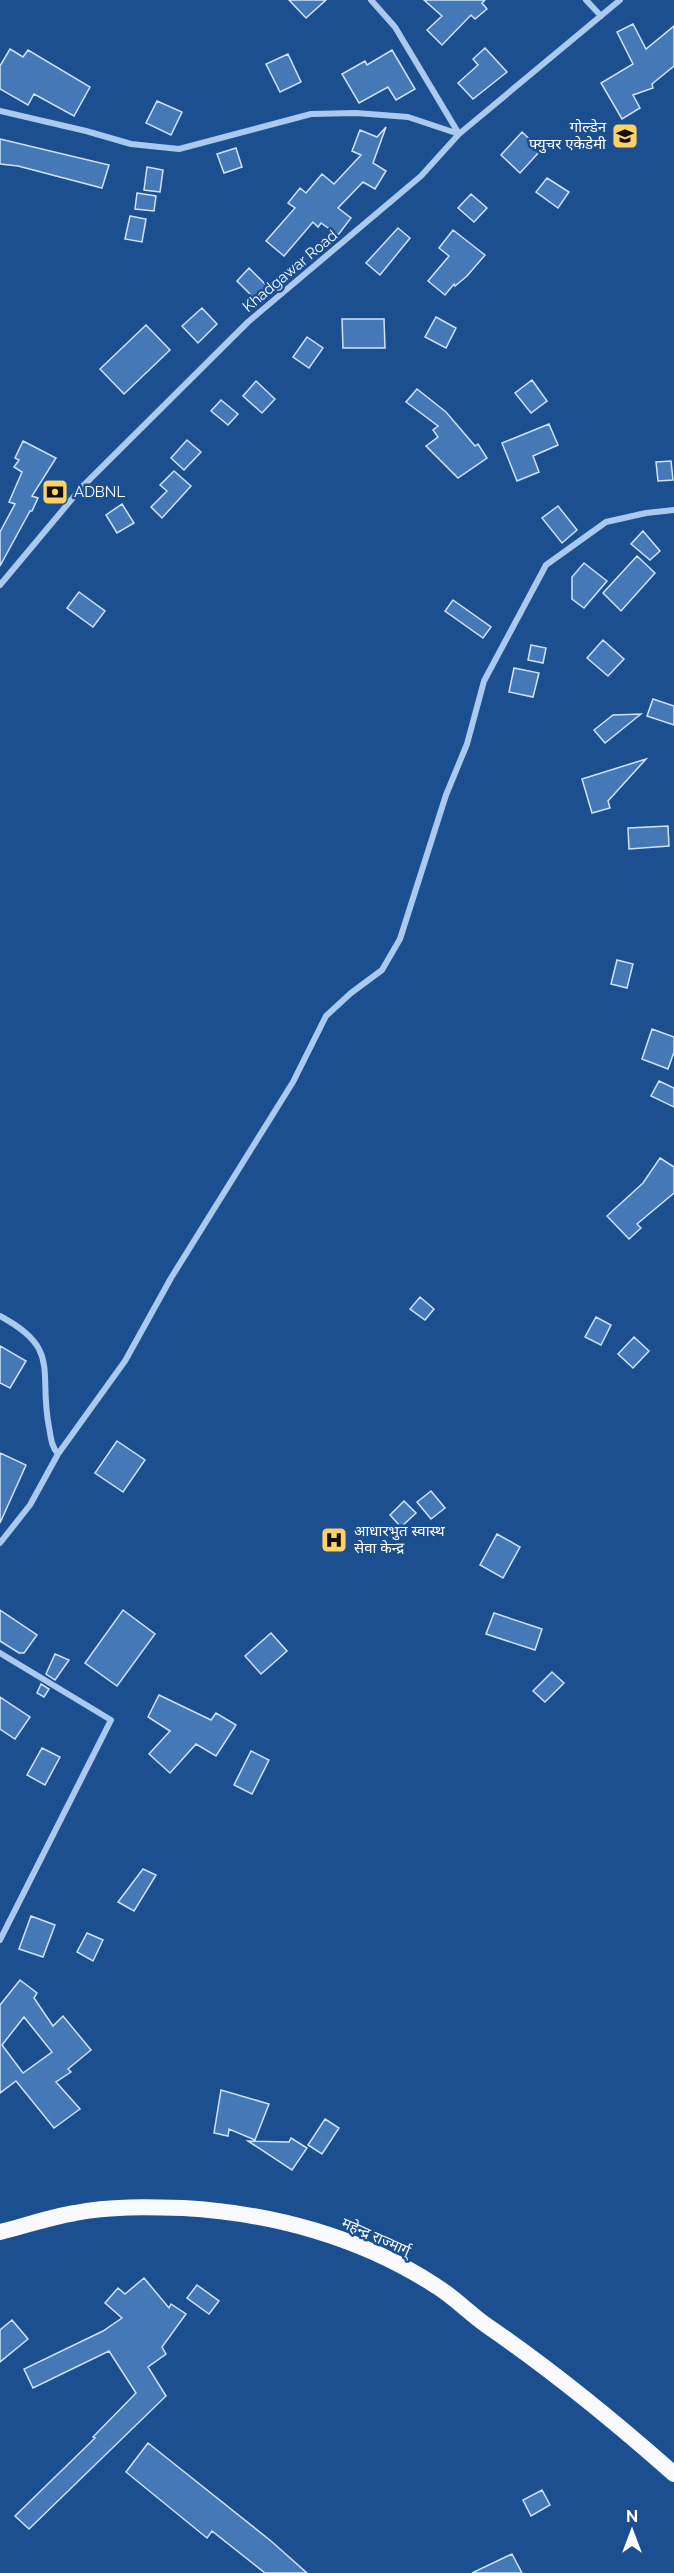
<svg xmlns="http://www.w3.org/2000/svg" width="674" height="2573" font-family="Raleway,'Noto Sans Devanagari',sans-serif">
<rect width="100%" height="100%" fill="#1b4f8f"/>
<path fill="#4478b7" stroke="#cfe3fa" stroke-width="1.5" fill-rule="evenodd" d="M289 0H326L306 18Z
M424 0H485L482 3 487 9 475 19 471 15 442 45 427 30 442 16Z
M633 24 646 49 674 26V66L652 84 653 88 633 95 640 108 622 119 601 83 633 64 617 32Z
M485 48 507 72 473 99 458 83 478 65 473 59Z
M10 49 23 57 28 50 90 87 74 116 34 94 28 105 0 89V66Z
M392 50 415 89 396 100 388 87 359 103 342 74 365 61 367 65Z
M288 54 301 82 280 92 266 64Z
M157 101 182 112 171 135 146 123Z
M386 127 373 163 386 171 375 189 363 182 338 208 351 218 338 235 321 223 318 227 313 222 284 256 266 241 295 208 288 203 300 188 306 193 322 174 334 184 361 155 352 151 360 130 377 137Z
M522 132 541 150 520 173 501 155Z
M0 139 109 165 102 188 18 166 0 164Z
M236 148 242 167 224 173 217 154Z
M147 167 163 170 160 192 144 190Z
M547 178 569 192 558 208 536 192Z
M137 193 156 196 154 211 135 209Z
M471 194 487 208 474 222 458 208Z
M130 216 146 219 142 242 125 239Z
M398 228 410 238 380 275 366 263Z
M453 230 485 255 467 276 455 286 454 284 445 295 428 281 449 256 439 248Z
M249 268 269 288 257 301 237 281Z
M202 308 217 324 198 343 182 326Z
M436 317 456 328 446 348 425 337Z
M342 319H384L385 348H343Z
M146 325 170 350 124 394 100 369Z
M307 337 323 348 309 368 293 357Z
M532 380 547 401 531 413 515 393Z
M256 381 275 399 262 413 243 396Z
M417 389 446 412 475 446 478 444 487 458 458 478 426 446 438 437 433 430 438 426 406 402Z
M221 400 238 414 228 425 211 411Z
M549 424 558 445 533 456 539 472 517 481 502 443Z
M187 440 201 452 184 470 171 458Z
M23 441 56 458 32 496 38 498 32 511H30L0 566V532L15 504 9 502 22 472 14 467 19 460 15 458Z
M671 461 673 480 658 481 656 462Z
M174 471 191 486 162 518 151 507 167 491 160 485Z
M122 504 134 523 117 533 106 515Z
M558 506 577 530 562 543 542 518Z
M643 531 660 551 650 560 631 544Z
M637 556 655 573 621 611 603 593Z
M584 563 607 581 584 608 572 599V577Z
M79 592 105 611 93 627 67 608Z
M453 600 491 627 483 638 445 611Z
M603 640 624 659 608 676 587 658Z
M531 645 546 648 543 663 528 660Z
M514 668 539 673 533 697 509 692Z
M653 699 674 706V725L647 716Z
M641 714 605 743 594 730 613 715Z
M646 759 608 801 610 808 592 813 582 779Z
M668 826 669 846 629 849 628 828Z
M617 960 633 964 627 988 611 984Z
M652 1029 674 1037V1052L668 1069 642 1059Z
M659 1081 674 1088V1107L651 1096Z
M660 1158 674 1167V1193L637 1224 641 1228 629 1239 607 1216 643 1183Z
M420 1297 434 1309 425 1320 410 1309Z
M596 1317 611 1325 601 1345 585 1337Z
M634 1337 649 1351 633 1368 618 1354Z
M0 1346 26 1361 10 1388 0 1383Z
M117 1441 145 1460 123 1492 95 1473Z
M0 1453 26 1465 0 1523Z
M431 1491 445 1508 431 1519 417 1502Z
M404 1501 416 1513 401 1527 390 1515Z
M497 1534 520 1547 503 1578 480 1565Z
M0 1610 37 1635 24 1653H19L0 1641Z
M123 1610 155 1634 117 1686 85 1663Z
M494 1613 542 1629 535 1650 486 1634Z
M271 1633 287 1651 261 1674 245 1656Z
M55 1654 69 1660 55 1680 46 1674Z
M552 1672 564 1683 545 1702 533 1691Z
M41 1684 49 1689 44 1697 37 1693Z
M159 1695 211 1720 216 1713 236 1725 216 1756 196 1744 170 1773 149 1754 170 1731 148 1717Z
M0 1697 30 1717 15 1739 0 1729Z
M42 1748 60 1757 45 1785 27 1775Z
M251 1751 269 1760 252 1794 234 1785Z
M143 1869 156 1875 134 1911 118 1902Z
M31 1916 55 1925 43 1957 19 1949Z
M87 1933 103 1940 93 1961 77 1952Z
M20 1980 37 1993 34 1998 53 2026 63 2016 91 2050 68 2069 71 2072 56 2082 80 2109 54 2128 16 2081 0 2093V2005ZM24 2017 52 2052 23 2073 2 2045Z
M221 2090 269 2104 255 2140 229 2129 228 2136 214 2133Z
M325 2119 339 2128 322 2154 308 2145Z
M291 2138 307 2148 292 2170 248 2141 289 2142Z
M144 2278 169 2308 171 2304 186 2314 162 2347 166 2354 148 2367 166 2396 29 2529 15 2516 95 2438 93 2437 136 2393 109 2351 33 2388 24 2369 103 2331 122 2318 105 2303 118 2288 125 2294Z
M197 2285 219 2301 209 2314 187 2298Z
M12 2320 28 2339 0 2362V2330Z
M148 2443 271 2541 307 2573H265L212 2531 207 2538 126 2472Z
M542 2490 550 2505 531 2516 523 2500Z
M512 2554 522 2573H472Z"/>
<g fill="none" stroke-linecap="round" stroke-linejoin="round">
<path stroke="#a9c9ee" stroke-width="6" d="M371 0 395 27 459 134
M586 0 601 16
M0 111 86 131 131 144 179 149 311 114 356 113 408 117 459 134
M0 585 82 487 248 322 421 176 459 134 620 0
M0 1316C62 1349 38 1371 49 1427 51 1437 51 1446 58 1454
M0 1543 30 1505 58 1454 125 1361 171 1278 293 1082 326 1016 351 993 382 970 400 939 446 795 467 744 484 681 546 565 606 522 646 513 674 510
M0 1653 111 1720 0 1940"/>
<path stroke="#f8faff" stroke-width="16" d="M0 2232C25 2226 50 2217 75 2213 110 2206 148 2207 183 2208 272 2213 361 2237 436 2286 454 2297 469 2313 486 2325 553 2371 613 2420 674 2474"/>
</g>
<defs>
<symbol id="school-square" viewBox="-11 -11 22 22"><rect x="-9" y="-9" width="18" height="18" rx="4" fill="#ffd166" stroke="#1b4f8f"/><path d="M0-5L7-2L0 1L-7-2ZM-4 1L0 2.5L4 1V4Q0 6-4 4Z" fill="#111"/></symbol>
<symbol id="bank-square" viewBox="-11 -11 22 22"><rect x="-9" y="-9" width="18" height="18" rx="4" fill="#ffd166" stroke="#1b4f8f"/><path d="M-6-4H6V4H-6ZM0-2.3a2.3 2.3 0 1 0 0 4.6a2.3 2.3 0 1 0 0-4.6Z" fill="#111"/></symbol>
<symbol id="hospital-square" viewBox="-11 -11 22 22"><rect x="-9" y="-9" width="18" height="18" rx="4" fill="#ffd166" stroke="#1b4f8f"/><path d="M-5-5h3v3.5h4V-5h3V5h-3V1.5h-4V5h-3Z" fill="#111"/></symbol>
</defs>
<g fill-rule="evenodd">
<use href="#school-square" x="610" y="121" width="30" height="30"/>
<use href="#bank-square" x="40" y="477" width="30" height="30"/>
<use href="#hospital-square" x="319" y="1525" width="30" height="30"/>
</g>
<g text-anchor="middle" dominant-baseline="central" stroke-width="5" stroke-linejoin="round" paint-order="stroke">
<g font-size="15" fill="#fff" stroke="#1b4f8f" text-anchor="start">
<text x="606" y="127" text-anchor="end">गोल्डेन<tspan x="606" dy="17">फ्युचर एकेडेमी</tspan></text>
<text x="74" y="492">ADBNL</text>
<text x="354" y="1531">आधारभुत स्वास्थ<tspan x="354" dy="17">सेवा केन्द्र</tspan></text>
</g>
<g font-size="15" fill="#fff" stroke="#1b4f8f">
<text transform="translate(290 271) rotate(-40)">Khadgawar Road</text>
<text transform="translate(376 2237) rotate(24)">महेन्द्र राज्मार्ग्</text>
</g>
</g>
<g transform="translate(632 2531)" stroke="#1b4f8f" stroke-width="4.5" paint-order="stroke">
<path d="M0-4.5L10 22L0 15L-10 22Z" fill="#ffffff"/>
<text y="-9" font-size="16" font-weight="bold" text-anchor="middle" fill="#ffffff">N</text>
</g>
</svg>
